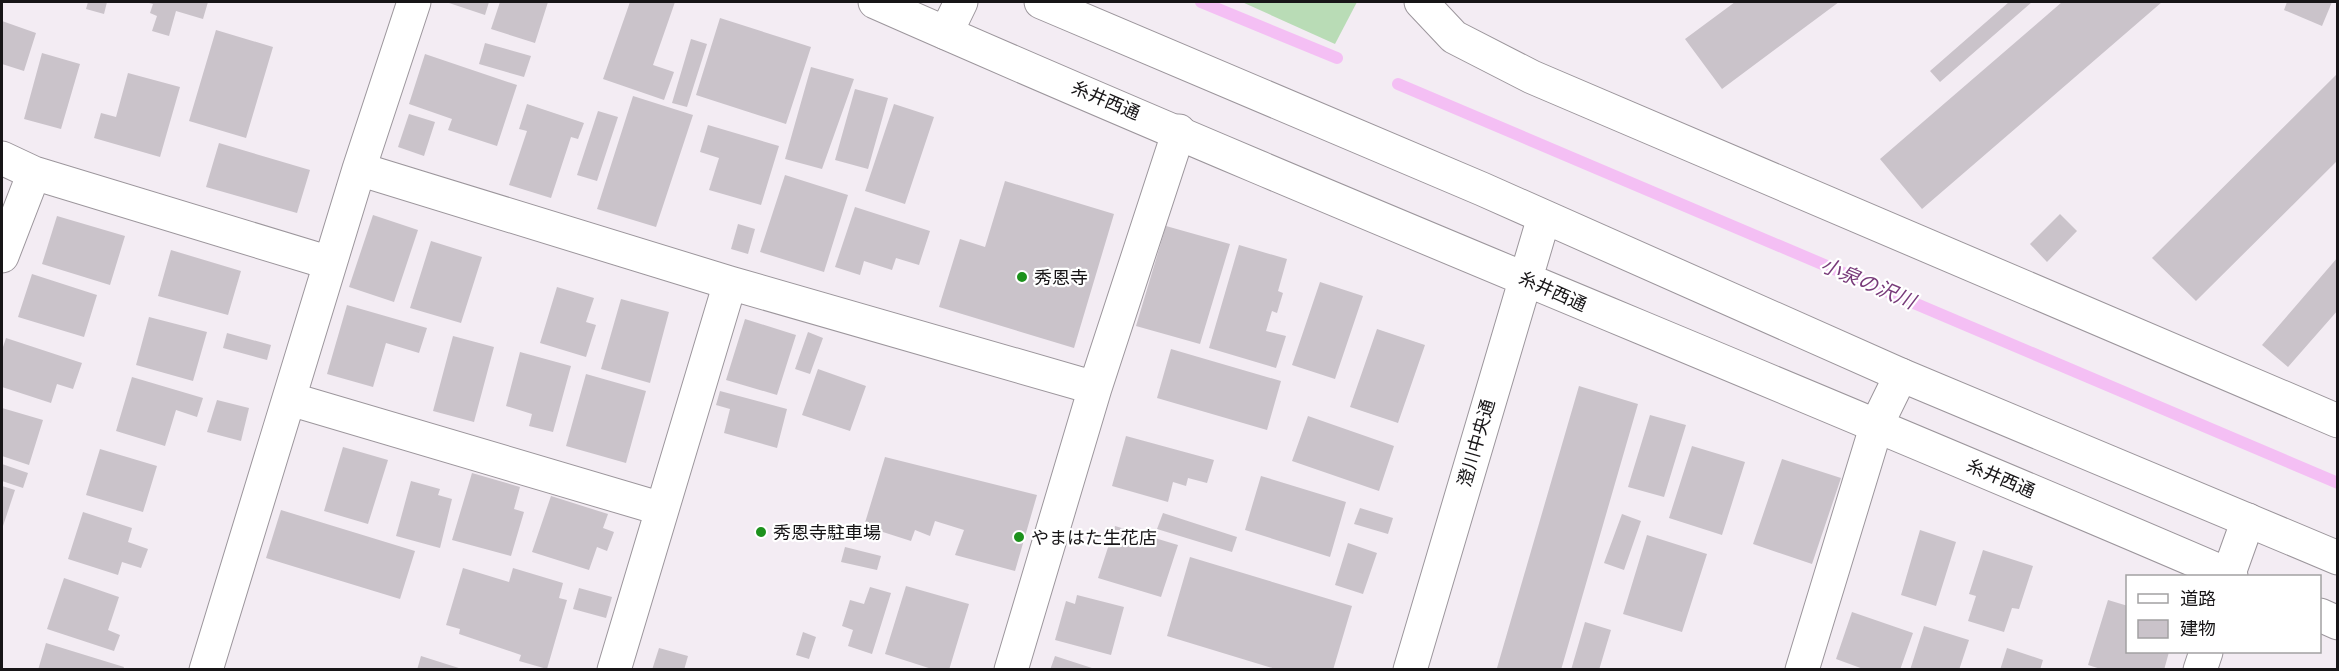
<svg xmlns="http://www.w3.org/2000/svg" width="2339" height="671" font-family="'PT Sans Narrow','Noto Sans JP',sans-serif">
<rect width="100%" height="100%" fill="#f3ecf3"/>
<path fill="#b9dcb6" d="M1242 2H1357L1335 44Z"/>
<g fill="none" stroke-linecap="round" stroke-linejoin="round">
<path stroke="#f4bff4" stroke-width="12" d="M1201 2 1337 58
M1398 84 2338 483"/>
</g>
<path fill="#cac3ca" d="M88 2H107L104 14 86 9Z
M145 2H208L203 19 176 11 169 36 152 31 157 16 150 13 153 4Z
M446 2H489L485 15Z
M500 2H548L535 43 491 29Z
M630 2H675L653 65 674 72 664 100 603 79Z
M1735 2H1839L1722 89 1685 39Z
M2009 2H2032L1940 82 1930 71Z
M2062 2H2162L1922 209 1880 159Z
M2287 2H2332L2322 26 2284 10Z
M720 18 811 47 786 124 696 95Z
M2 21 36 33 24 71 2 64Z
M216 30 273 47 246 138 189 121Z
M691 39 707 44 687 107 672 103Z
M485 43 531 56 524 77 479 64Z
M42 53 80 64 61 129 24 119Z
M425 54 517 85 497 146 448 130 452 119 409 104Z
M811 67 854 79 822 169 785 159Z
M128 73 180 87 160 157 94 138 101 113 116 117Z
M2338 73V160L2196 301 2152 258Z
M855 89 888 98 868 169 835 160Z
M633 96 693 115 656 227 597 209Z
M527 104 584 123 578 139 571 137 551 198 509 185 527 131 519 129Z
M894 104 934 117 905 204 865 191Z
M598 111 618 117 597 181 577 175Z
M409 114 435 122 424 156 398 147Z
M708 125 779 146 761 205 709 190 719 158 700 152Z
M219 143 310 170 297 213 206 187Z
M785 175 848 195 824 272 760 252Z
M1005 181 1114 214 1074 348 939 307 960 239 985 247Z
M855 207 930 231 919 265 896 258 892 270 864 261 860 275 835 267Z
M2060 214 2077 231 2047 262 2030 244Z
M373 215 418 230 394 302 349 287Z
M57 216 125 236 110 285 42 264Z
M738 224 755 229 748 254 731 249Z
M1166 226 1230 244 1200 344 1136 326Z
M431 241 482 257 461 323 410 308Z
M1239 245 1287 259 1278 291 1283 293 1277 313 1272 311 1266 331 1286 336 1276 368 1209 348Z
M171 250 241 271 228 315 158 296Z
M2338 257V310L2288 367 2262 345Z
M32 274 97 295 84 337 18 317Z
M1320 282 1363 296 1335 379 1292 365Z
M557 287 594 298 586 322 596 325 586 357 540 343Z
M621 299 669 312 650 383 601 369Z
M347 305 427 328 419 353 386 343 373 387 327 374Z
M149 317 207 332 193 381 136 365Z
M745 319 796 335 777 395 726 380Z
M1377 329 1425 345 1398 423 1350 407Z
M808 332 823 338 810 374 795 369Z
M227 333 271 345 267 360 223 348Z
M453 336 494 347 474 422 433 411Z
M6 338 82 363 73 389 57 384 51 403 2 387V350Z
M1171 349 1281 381 1267 430 1157 398Z
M520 352 571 366 553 432 529 426 532 414 506 406Z
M818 369 866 386 850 431 802 415Z
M586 374 646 391 626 463 566 446Z
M132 377 203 398 197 417 176 410 165 446 116 431Z
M1579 386 1638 404 1561 670H1502L1497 668Z
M720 391 787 409 777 448 724 433 730 409 716 405Z
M217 400 249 408 241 441 207 432Z
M2 408 43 420 29 465 2 456Z
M1650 415 1686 425 1664 497 1628 487Z
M1308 416 1394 446 1379 491 1292 461Z
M1126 436 1214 460 1207 483 1188 478 1186 486 1173 482 1168 502 1112 486Z
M1692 446 1745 462 1722 535 1669 518Z
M343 447 388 460 368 524 324 511Z
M100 449 157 466 143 512 86 495Z
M885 457 1037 495 1015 571 955 555 964 530 935 521 930 536 915 530 911 541 864 526Z
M1782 459 1841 478 1812 564 1753 544Z
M2 464 28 473 23 488 2 481Z
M472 473 520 487 514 509 524 512 511 556 452 540Z
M1261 476 1346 502 1330 557 1245 530Z
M411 481 440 489 438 495 452 499 440 548 396 536Z
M2 486 15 490 2 529Z
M551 496 608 514 603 528 614 532 607 551 597 547 589 570 532 552Z
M1360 508 1393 518 1388 534 1354 524Z
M281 510 415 551 400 599 266 558Z
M83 512 132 528 128 542 148 549 141 568 122 562 118 575 68 559Z
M1163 513 1237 537 1232 552 1157 529Z
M1622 514 1641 521 1624 570 1604 563Z
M1115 526 1178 545 1161 597 1098 578Z
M1920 530 1956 542 1936 606 1901 595Z
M1647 535 1707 554 1682 632 1623 614Z
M1348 543 1377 553 1363 594 1335 585Z
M845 547 881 556 877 570 841 562Z
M1983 550 2033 566 2019 609 2012 608 2004 632 1968 621 1976 596 1969 594Z
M1190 557 1352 606 1333 670H1279L1167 636Z
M463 568 509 582 513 568 563 583 559 598 567 600 547 669 519 661 521 655 459 634 460 629 446 625Z
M64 578 119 597 108 630 120 635 114 651 47 629Z
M906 586 969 604 949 670H935L885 654Z
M870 587 891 593 872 654 848 646 853 630 842 626 850 600 864 604Z
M579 588 612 597 606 618 573 609Z
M1077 595 1124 607 1111 655 1055 640 1066 601 1075 604Z
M2108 600 2128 606V652H2169L2164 670H2104L2088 665Z
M1852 612 1913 633 1900 670H1866L1836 659Z
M1585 622 1611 630 1599 670H1571Z
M1924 626 1969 640 1959 670H1910Z
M803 632 816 637 809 659 796 655Z
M46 643 124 667 123 670H38Z
M659 648 688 656 684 670H652Z
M2007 648 2043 660 2040 670H2000Z
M421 656 462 669V670H417Z
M1055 656 1095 669V670H1050Z"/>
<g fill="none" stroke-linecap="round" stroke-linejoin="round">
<defs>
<path id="street" d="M1421 2 1454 37 1532 77 2338 421
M946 33 961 2
M2 158 34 173 330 263
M359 169 730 283 1095 388
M2 256 34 173
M290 399 662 509
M2228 576 2248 520
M206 670 359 169 414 2
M614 670 730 283
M1011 670 1095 388 1179 131
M1802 670 1877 424 1901 375
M2200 670 2206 652"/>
<path id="secondary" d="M875 2C1324 200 1781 382 2231 576
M1041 2 1482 189 1901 375 2338 558
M2320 615 2338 623
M1410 670 1544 217"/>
</defs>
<use href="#street" stroke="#9c969c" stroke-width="35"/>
<use href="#secondary" stroke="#9c969c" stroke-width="35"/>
<use href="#street" stroke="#fff" stroke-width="33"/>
<use href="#secondary" stroke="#fff" stroke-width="33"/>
</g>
<g fill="#1c911c" stroke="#fff" stroke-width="2">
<circle cx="1022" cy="277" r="6"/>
<circle cx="761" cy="532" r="6"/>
<circle cx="1019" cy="537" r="6"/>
</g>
<g text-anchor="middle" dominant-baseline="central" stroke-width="4.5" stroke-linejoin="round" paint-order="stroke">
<g font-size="18" fill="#171517" stroke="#fff">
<text transform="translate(1106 100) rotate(23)">糸井西通</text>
<text transform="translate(1553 291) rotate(24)">糸井西通</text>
<text transform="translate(1476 443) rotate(-74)">澄川中央通</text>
<text transform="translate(2001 478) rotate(23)">糸井西通</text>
</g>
<g font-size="18" fill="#171517" stroke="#fff" text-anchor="start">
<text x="1034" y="277">秀恩寺</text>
<text x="773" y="532">秀恩寺駐車場</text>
<text x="1031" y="537">やまはた生花店</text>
</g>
<g font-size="20" font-style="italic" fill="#783b7a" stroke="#fff">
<text transform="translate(1868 283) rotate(23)">小泉の沢川</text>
</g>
</g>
<rect width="2339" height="671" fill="none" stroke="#171517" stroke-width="6"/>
<rect x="2126" y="575" width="195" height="78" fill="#ffffff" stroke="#a2a1a2" stroke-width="1.5"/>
<rect x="2138" y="594" width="30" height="9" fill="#ffffff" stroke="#a2a1a2" stroke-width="1.5"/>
<text x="2180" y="605" font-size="18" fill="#171517">道路</text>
<rect x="2138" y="620" width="30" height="18" fill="#cac3ca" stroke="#a2a1a2" stroke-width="1.5"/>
<text x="2180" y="635" font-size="18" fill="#171517">建物</text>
</svg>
